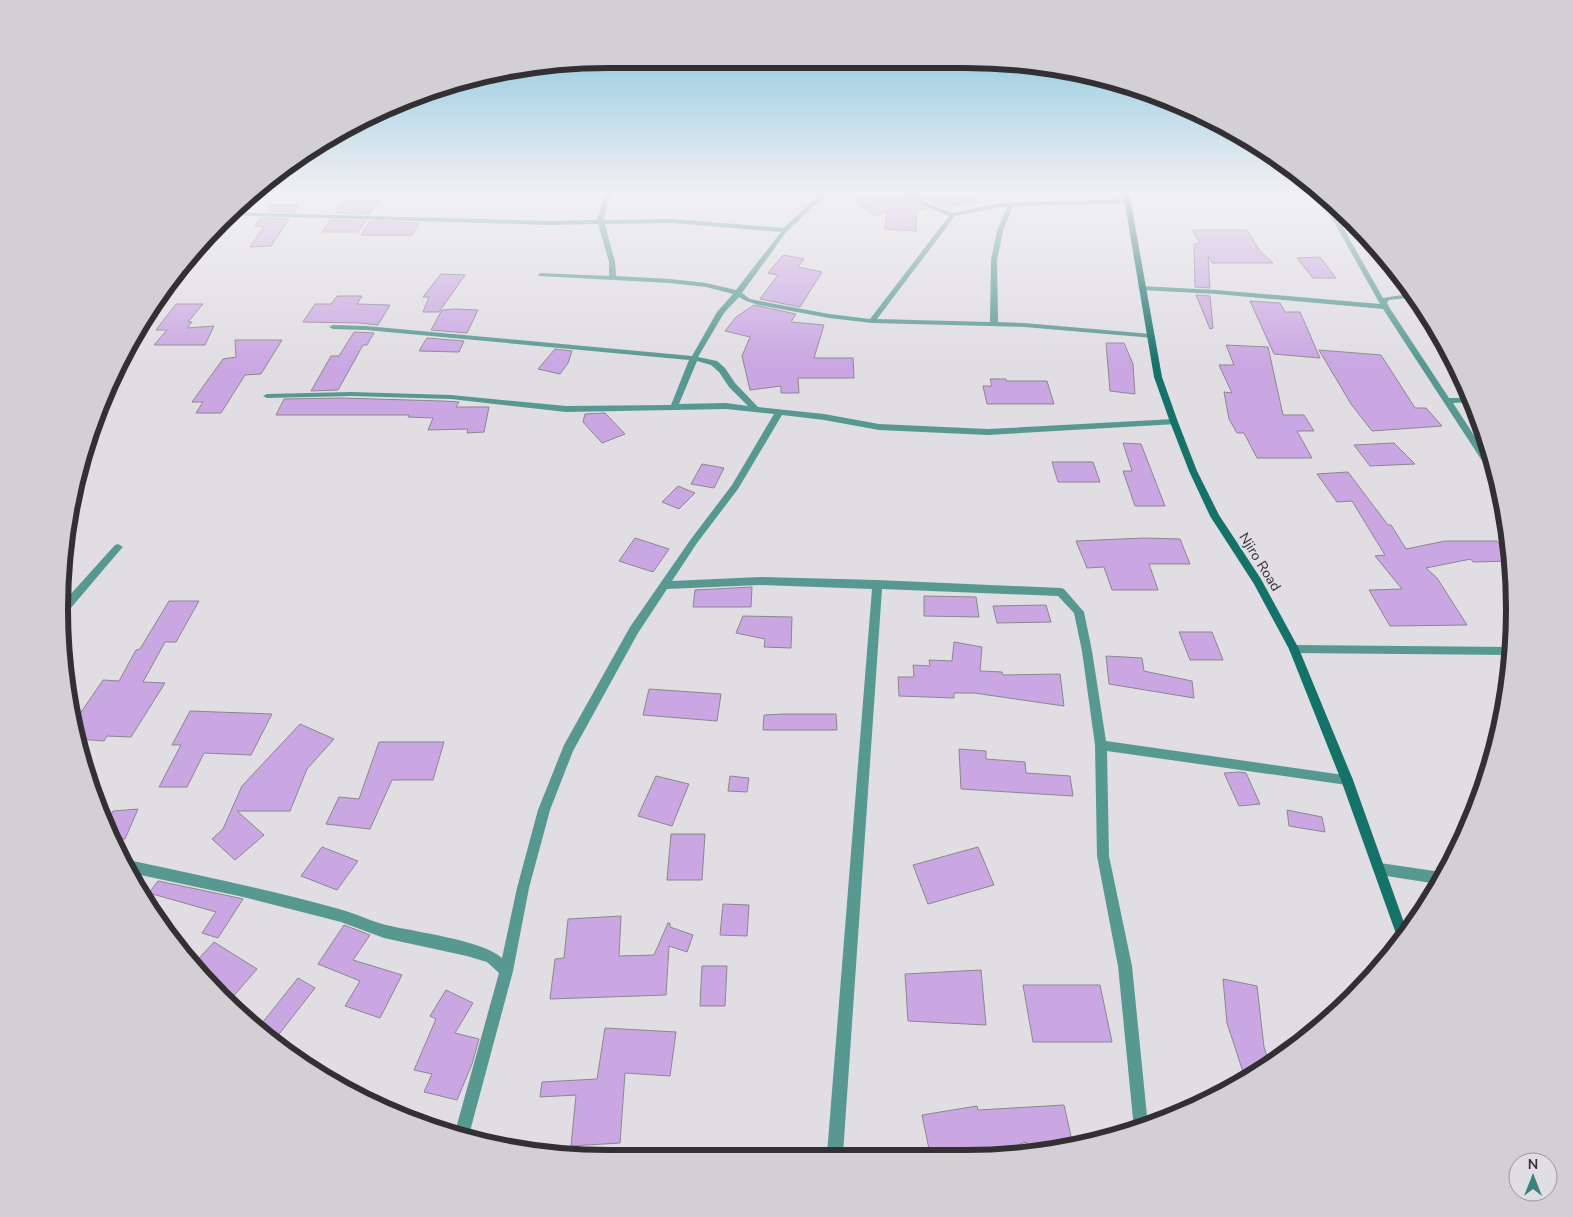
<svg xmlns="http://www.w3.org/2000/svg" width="1573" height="1217" font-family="'Nunito Sans',sans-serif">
<rect width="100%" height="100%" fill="#e0dde3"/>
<path fill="#caa7e3" stroke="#8b878d" d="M881 192H901L926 208 916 210V231L885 229 887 211 875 216 854 200Z
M915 192H974L975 202 941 207Z
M344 200H379L370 214 335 213Z
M272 205H298L294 212 267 211Z
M261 218 289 219 271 246 250 247 264 226H255Z
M330 220 365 221 358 232H322Z
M370 221 419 223 412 235H361Z
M1192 230H1247L1260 251 1273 263H1212L1208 256 1210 288 1195 287 1194 244 1200 243Z
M783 255 804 259 798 267 822 272 800 307 760 299 778 275 768 273Z
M1320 257 1336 278H1313L1297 258Z
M441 274 465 275 439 312H423L429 297H423Z
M1196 295 1210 296 1213 328 1210 329Z
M337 296H362L357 304 390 305 378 325 359 323 303 322 315 304H331Z
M1250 301 1280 303 1285 312H1300L1320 358 1274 354Z
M176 304H203L188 322H192L187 328 214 326 205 345H154L167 330H156Z
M754 305 796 314 791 322 824 325 814 358H853L854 378H798L799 393H781V386L750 390 742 356 750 337 725 331 736 317Z
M442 310 456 309 478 310 467 333 431 330Z
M354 332 374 333 367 345H363L338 390 311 391 331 356H339Z
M427 338 464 341 459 352 419 351Z
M235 340H282L261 374 245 375 221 413H196L203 402H192L223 359 236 357Z
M1106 343H1124L1133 364 1135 394 1110 391Z
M1226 345 1268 347 1283 415H1304L1314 431H1297L1312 458H1257L1244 433H1237L1229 419 1224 392 1232 393 1219 365H1234Z
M555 349 572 351 568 363 560 374 538 369Z
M1319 350 1381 355 1415 408H1426L1442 426 1372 431 1351 404Z
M990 379H1006V381H1047L1054 404H987L983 386H992Z
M342 398 442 401 459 402 456 407H489L484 432 467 433 468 429 428 430 433 418 408 417 409 415H276L284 399Z
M605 413 625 434 602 443 583 422 585 414Z
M1123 443 1141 444 1165 506H1135L1123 471H1132Z
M1394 443 1415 464 1370 466 1354 445Z
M1052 462H1093L1100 482H1058Z
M702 464 724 468 714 488 691 484Z
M1348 472 1388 525H1391L1406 549 1445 541H1497L1510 561 1473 562 1471 559 1426 568 1437 578 1467 625 1390 626 1369 590 1402 589 1375 556 1385 555 1352 501 1337 502 1317 474Z
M678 486 695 493 679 509 662 502Z
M635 538 669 549 653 572 619 561Z
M1144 538 1180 539 1190 564H1149L1158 590H1112L1104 567 1087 568 1076 541Z
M752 587 751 607H693L695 590Z
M924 596 976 597 979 617 924 616Z
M169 601H199L176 642H165L143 682 165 683 131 737 107 736 104 741 79 739 75 721 103 680 119 681 136 650 140 649Z
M1046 605 1051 622 997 623 993 606Z
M743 616 792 617 791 648 764 647 765 639 736 633Z
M1179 632H1212L1223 660H1190Z
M954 642 982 647 980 671 1002 672 1003 675 1060 674 1064 706 974 693H954V698L899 696 898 677H914L913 665 930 666 929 660 952 661Z
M1106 656 1142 658 1144 671 1192 681 1194 698 1109 684Z
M649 689 721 694 717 721 643 715Z
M190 711 272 714 251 755 204 753 187 787H159L181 745H172Z
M783 714H836L837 730H763L764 715Z
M300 724 334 739 307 769 290 811H237L264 835 235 860 212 839 223 829 242 786Z
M379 742H444L433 780H392L370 829 326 824 339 797 359 799Z
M959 749 986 751V759L1025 762 1026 773 1070 776 1073 796 961 789Z
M1240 772 1246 773 1260 804 1239 806 1224 773Z
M656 776 689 784 672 826 638 816Z
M730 776 749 778 747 792 728 791Z
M138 809 125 839H115L107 824 113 811Z
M1287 810 1322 817 1325 832 1289 826Z
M671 834H705L702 880H667Z
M322 847 358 861 337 890 301 876Z
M978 847 994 885 928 904 913 865Z
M158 881 239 898 243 899 218 938 202 933 216 912 149 893Z
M723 904 749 905 747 936 720 935Z
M621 916 619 956 654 955 668 923H670V927L693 935 687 952 669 946 666 995 550 999 555 959 564 958 568 919Z
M344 925 370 935 353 960 402 975 380 1018 345 1006 360 981 318 964Z
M214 942 257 969 231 999 209 984 193 965Z
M702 966H727L725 1006H700Z
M981 970 986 1025 908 1021 905 974Z
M298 978 315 988 276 1038 259 1027Z
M1223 979 1257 986 1264 1047 1270 1065 1245 1078 1227 1023Z
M1023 985H1100L1112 1042H1033Z
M446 990 473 1003 455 1033 479 1039 472 1064 457 1100 424 1092 432 1074 414 1070 436 1019 430 1016Z
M605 1028 676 1032 670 1076 625 1073 620 1143 571 1146 576 1095 540 1097 542 1082 597 1079Z
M1064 1105 1073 1145 1036 1154H1028L1026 1142 990 1154H930L922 1115 977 1106 978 1110Z"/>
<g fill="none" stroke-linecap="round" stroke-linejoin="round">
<path fill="#579890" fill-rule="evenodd" d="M1380 863 1441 872 1444 873 1438 884 1380 875 1376 873 1374 869 1376 865Z"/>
<path fill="#579890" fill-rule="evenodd" d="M606 192H612L603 220 673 219 783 228 823 192H830L787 231 742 293 750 299 760 301 829 314 870 319 949 216 927 207 903 192H911L931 205 953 213 1001 203 1127 199 1130 201 1127 203 1013 206 1003 231 997 260 998 322 1024 323 1151 334 1155 336 1154 338 1024 327 872 323 829 318 759 305 746 301 739 297 724 313 698 357 717 361 725 368 735 383 758 407 824 414 879 424 988 429 1174 419 1177 420V424L988 435 879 430 824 420 782 415 738 489 697 543 672 581 760 577 877 580 1061 588 1064 589 1084 612 1092 651 1106 741 1351 776 1353 780 1351 784 1347 785 1107 751 1109 856 1132 966 1148 1126 1134 1131V1129L1118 966 1097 856 1095 745 1082 651 1074 613 1058 596 882 589 843 1154H827L872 589 760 585 667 589 638 633 573 751 550 810 529 888 513 971 469 1135 455 1132 499 973 487 962 467 956 384 938 341 922 239 896 131 873 125 861 128 860C199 875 270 890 339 909 355 913 370 921 386 925 415 932 482 940 502 958L517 888 538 810 564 745 630 627 691 539 732 485 774 414 726 409 566 412 451 399 351 396 267 398 263 396 267 394 351 392 451 395 566 406 671 405 689 360 366 330 333 329 329 327 333 325 366 326 692 356 717 312 733 294 706 287 670 283 539 276 538 275 541 273 609 276V262L598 224 550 225 225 215 230 212 550 221 597 220ZM1001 207H1007L997 231 991 260 990 322 877 319 955 216ZM673 223 781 232 736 290 706 283 670 279 616 276 615 262 605 224ZM697 361 711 365 719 372 729 387 748 406 726 403 679 404Z
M1311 192H1317L1340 222 1383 298 1414 293 1417 297 1389 300 1387 302 1389 307 1449 398H1472L1474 402 1453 403 1492 463 1496 477 1492 476 1383 309 1216 294 1141 290 1138 288 1141 286 1216 290 1380 304 1334 222Z
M118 544 123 547 121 549 64 616 60 617V606L115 545Z
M1294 645 1510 647V655L1294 653 1290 652 1289 649 1290 646Z"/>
<path fill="#147269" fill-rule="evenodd" d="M1123 192H1129L1162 377 1178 422 1197 471 1219 515 1261 579 1299 649 1353 780 1407 931 1399 942 1341 780 1289 649 1254 584 1210 516 1189 471 1170 422 1154 377Z"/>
</g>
<linearGradient id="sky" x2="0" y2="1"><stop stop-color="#7bc1dc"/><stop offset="0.53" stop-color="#f1f0f2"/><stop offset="1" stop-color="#f1f0f2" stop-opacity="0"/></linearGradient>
<rect width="1573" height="363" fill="url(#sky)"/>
<g text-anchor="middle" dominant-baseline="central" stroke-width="4" stroke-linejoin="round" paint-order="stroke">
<g font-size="14" fill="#323033" stroke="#e0dde3">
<text transform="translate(1260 562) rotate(58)">Njiro Road</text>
</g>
</g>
<path d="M0 0H1573V1217H0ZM609 68H965A541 541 0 0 1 1506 609V609A541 541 0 0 1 965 1150H609A541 541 0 0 1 68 609V609A541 541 0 0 1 609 68Z" fill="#d2cfd5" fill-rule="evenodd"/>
<path fill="none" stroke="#323033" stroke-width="6" d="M609 68H965A541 541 0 0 1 1506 609V609A541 541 0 0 1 965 1150H609A541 541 0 0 1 68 609V609A541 541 0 0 1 609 68Z"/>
<g transform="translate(1533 1177)"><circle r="24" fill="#e0dde3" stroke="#9a989d"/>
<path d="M0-4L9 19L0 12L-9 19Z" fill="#3d837b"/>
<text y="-8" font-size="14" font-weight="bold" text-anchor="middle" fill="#323033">N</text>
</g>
</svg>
